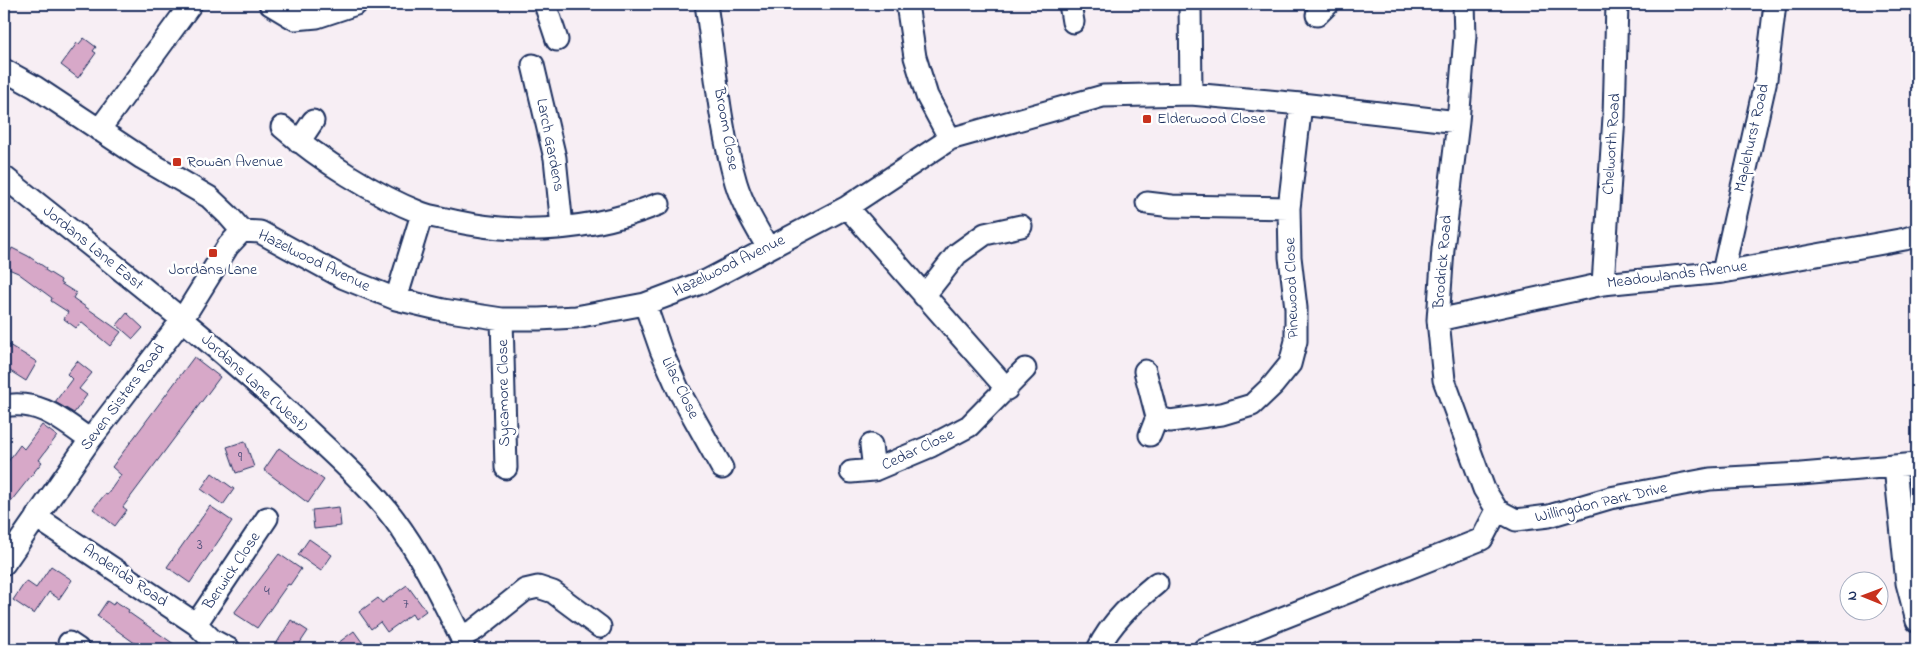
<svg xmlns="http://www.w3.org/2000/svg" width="1921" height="653" font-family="'Indie Flower',sans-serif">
<rect width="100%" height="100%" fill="#f7eef4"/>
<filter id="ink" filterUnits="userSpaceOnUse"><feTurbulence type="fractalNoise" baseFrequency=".02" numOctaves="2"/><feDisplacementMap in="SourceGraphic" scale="10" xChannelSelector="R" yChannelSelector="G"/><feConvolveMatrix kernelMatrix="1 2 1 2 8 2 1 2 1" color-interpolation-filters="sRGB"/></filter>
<g filter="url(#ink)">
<path fill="#d7a8c8" stroke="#1b2f5e" d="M84 38 96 47 93 51 96 53 78 78 61 65 77 43 79 44Z
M12 248 28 256 46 268 45 270 61 280 60 283 76 293 73 298 121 332 110 346 81 322 76 328 64 319 68 312 51 301 52 298 18 273 4 267V249L10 252Z
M127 313 143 328 133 339 117 325Z
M4 342 37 362 26 381 4 367Z
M194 357 220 377 123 507 127 510 115 526 93 509 105 494 107 495 121 475 112 467Z
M77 361 92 373 79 389 87 395 74 413 55 402 72 379 67 374Z
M42 425 57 436 39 460 42 462 4 510V467L20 445 24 449Z
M245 441 254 467 236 473 227 447Z
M279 448 324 480 308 503 264 470Z
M212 473 234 489 223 505 201 489Z
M210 506 232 521 190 583 167 567Z
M339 507 341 526 314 529 312 510Z
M309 539 332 555 321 571 298 555Z
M279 554 301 569 290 585 288 584 257 628 234 613Z
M51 566 72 580 59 599 49 592 34 614 13 600 26 581 36 588Z
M407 585 426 611 415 619 412 614 387 632 380 622 371 629 359 612 378 598 382 603Z
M107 601 113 605 115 601 129 610 128 612 181 649H143L97 616Z
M291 620 308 631 296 649H273Z
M354 631 367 649H330Z"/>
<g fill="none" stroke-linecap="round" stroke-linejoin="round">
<defs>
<path id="minor" d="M270 4 295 19 317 17 356 4
M545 4 557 40
M706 4C715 63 719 125 736 183 743 206 756 227 768 248
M907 4 915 57 927 96 950 139
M1070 4 1073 22
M1190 4 1191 94
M1464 4 1465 36 1458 122 1443 249 1438 320 1444 380 1484 489 1497 510 1516 520 1549 516 1610 498 1710 479 1801 474 1917 464
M1317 15 1328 4
M533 65 555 158 562 227
M4 70 35 87 142 158 209 197 228 215 242 231 260 232 344 278 396 299 443 310 502 319H539L576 317 645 304 706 281 847 207 950 139 1103 96 1191 94 1301 104 1458 122
M282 127C319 159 375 195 421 213 431 217 443 218 454 221 523 236 593 230 659 204
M99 130 191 4
M299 142 313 121
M4 177C103 256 205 334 298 421 330 452 367 483 394 519 421 555 441 597 461 637L464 649
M1147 203 1172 206 1289 208
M847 207 1007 389
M1723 272 1766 79 1775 4
M1603 284 1614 117 1617 4
M924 296 957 254 985 234 1021 226
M396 299 422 214
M645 304 661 350 679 391 722 468
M502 319 506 468
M1438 320 1603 284 1723 272 1905 239 1917 235
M1145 371 1157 417 1170 421 1222 414 1252 405 1273 385 1290 364 1296 341V308L1290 257 1289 208 1301 104
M4 406C39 399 63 421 90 440
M1150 435 1157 417
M871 445 874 470
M1895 467 1907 583 1917 621
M851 472 874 470 931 446 969 426 1025 369
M36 517 196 624 212 640 229 649
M4 564 90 440 182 320 228 246 242 231
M196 624 267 518
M461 637 476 629 525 590 538 587 553 592 600 627
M69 643 78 649
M1098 649C1111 622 1134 602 1157 583
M1204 649 1482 539 1497 510"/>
</defs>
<use href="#minor" stroke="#1b2f5e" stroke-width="25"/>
<use href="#minor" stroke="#fff" stroke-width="21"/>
</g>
</g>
<g fill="#c8321e" stroke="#fff" stroke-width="2">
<rect x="1142" y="114" width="10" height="10" rx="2.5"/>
<rect x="172" y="157" width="10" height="10" rx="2.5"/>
<rect x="208" y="248" width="10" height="10" rx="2.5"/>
</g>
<g text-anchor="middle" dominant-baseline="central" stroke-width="5" stroke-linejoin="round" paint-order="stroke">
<g font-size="14" fill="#4a4d78">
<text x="240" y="457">9</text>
<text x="200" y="545">3</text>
<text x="267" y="591">4</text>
<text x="406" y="604">7</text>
</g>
<g font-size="16" fill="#1b2f5e" stroke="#fff" text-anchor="start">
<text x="1157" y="119">Elderwood Close</text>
<text x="187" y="162">Rowan Avenue</text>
<text x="213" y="270" text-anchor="middle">Jordans Lane</text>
</g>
<g font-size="16" fill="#1b2f5e" stroke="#fff">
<text transform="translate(726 129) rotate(80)">Broom Close</text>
<text transform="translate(1752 138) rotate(-77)">Maplehurst Road</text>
<text transform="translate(1612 144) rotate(-86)">Chelworth Road</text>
<text transform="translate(550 145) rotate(79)">Larch Gardens</text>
<text transform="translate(93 248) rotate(39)">Jordans Lane East</text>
<text transform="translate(314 261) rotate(26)">Hazelwood Avenue</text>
<text transform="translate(1443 262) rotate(-85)">Brodrick Road</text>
<text transform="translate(729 266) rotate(-26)">Hazelwood Avenue</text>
<text transform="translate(1677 275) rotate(-7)">Meadowlands Avenue</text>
<text transform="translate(1292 288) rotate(-92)">Pinewood Close</text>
<text transform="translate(254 383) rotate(42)">Jordans Lane (West)</text>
<text transform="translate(680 388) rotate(64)">Lilac Close</text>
<text transform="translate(504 393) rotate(-91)">Sycamore Close</text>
<text transform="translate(123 397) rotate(-53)">Seven Sisters Road</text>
<text transform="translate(918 450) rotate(-25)">Cedar Close</text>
<text transform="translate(1601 503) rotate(-13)">Willingdon Park Drive</text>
<text transform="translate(232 571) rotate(-56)">Berwick Close</text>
<text transform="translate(125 576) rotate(34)">Anderida Road</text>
</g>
</g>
<rect width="1921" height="653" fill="none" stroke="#fff" stroke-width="20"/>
<rect x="10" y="10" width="1901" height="633" fill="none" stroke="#1b2f5e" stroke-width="2" filter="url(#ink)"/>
<g transform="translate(1864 596) rotate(271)"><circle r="24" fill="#ffffff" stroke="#a4acbf"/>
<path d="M0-4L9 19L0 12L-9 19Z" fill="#c8321e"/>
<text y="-8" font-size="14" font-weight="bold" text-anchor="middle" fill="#1b2f5e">N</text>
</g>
</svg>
